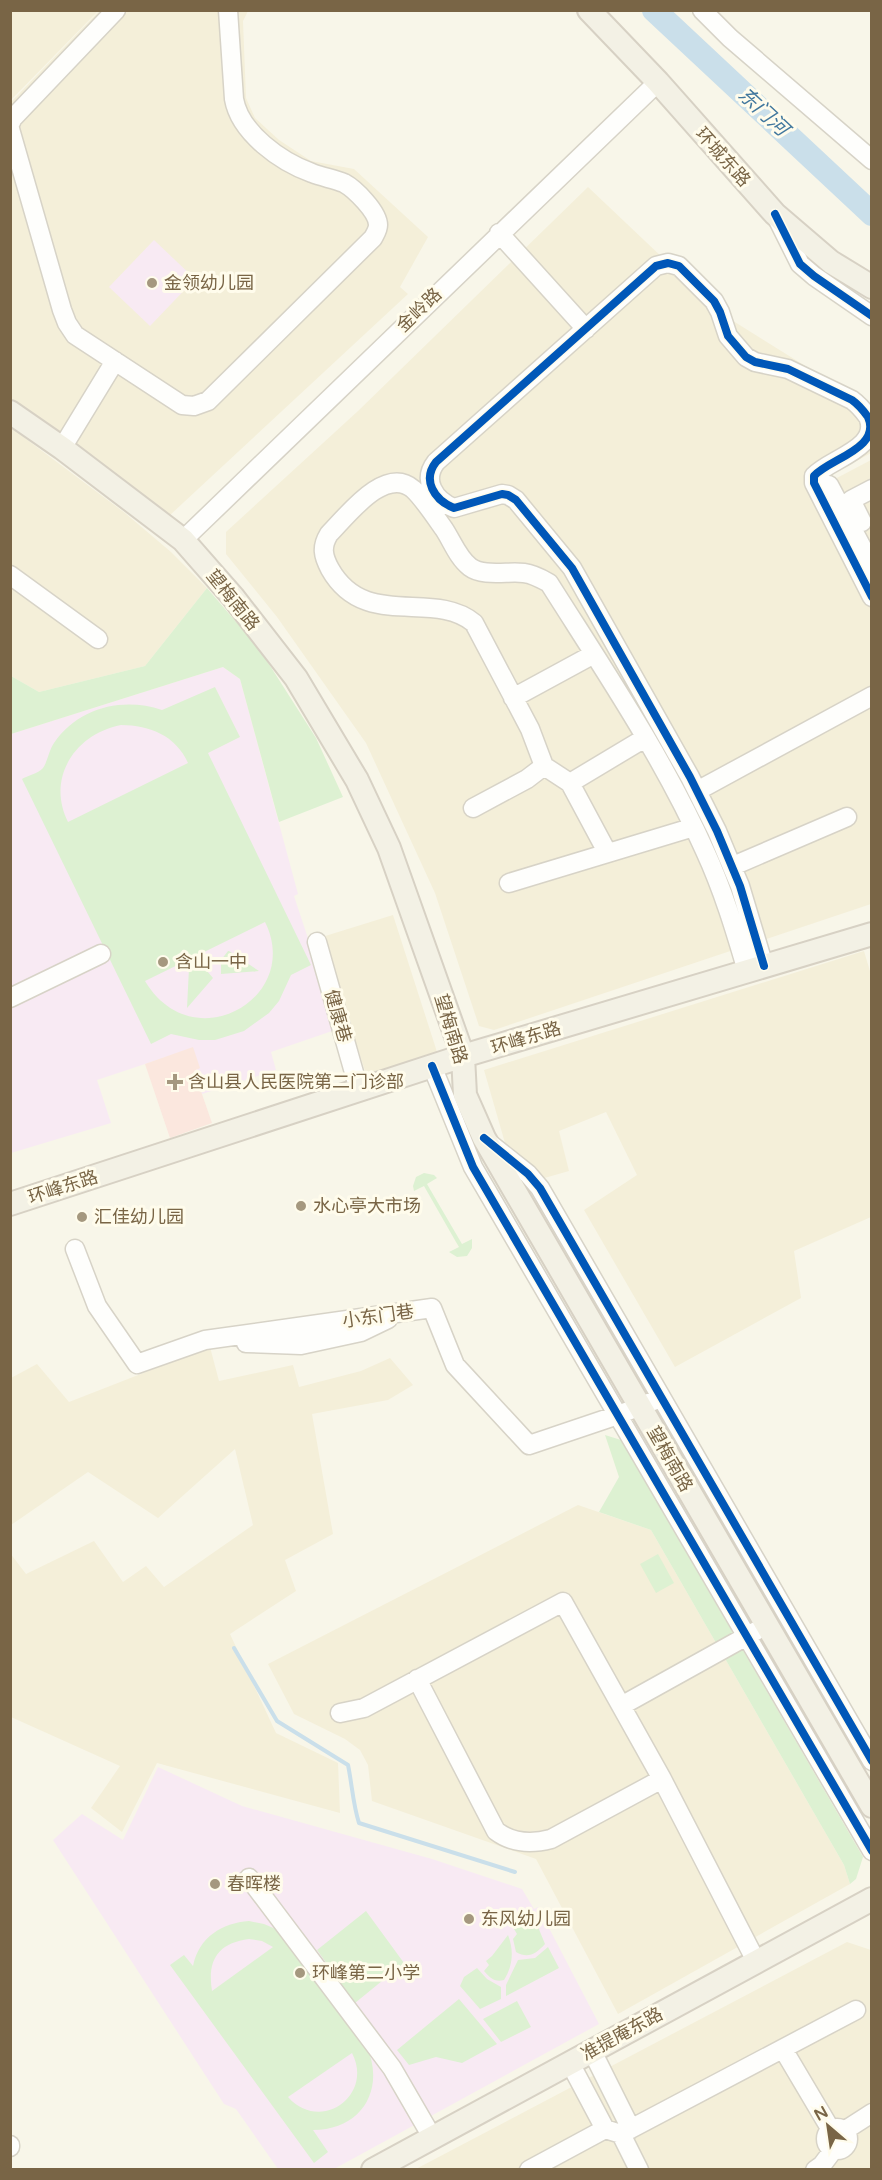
<svg xmlns="http://www.w3.org/2000/svg" width="882" height="2180" font-family="'Varela Round','Noto Sans SC',sans-serif">
<rect width="100%" height="100%" fill="#f8f6e9"/>
<path fill="#f4efd9" d="M11 10 98 11 12 99 10 98Z
M99 11H248L243 21 246 98 255 118 279 140 311 161 354 169 428 237 400 287 408 294 169 516 11 403 10 100 12 101Z
M588 187 722 314 871 407V453L820 481 871 580V904L494 1030 479 1026 435 893 366 743 277 617 226 554V532L358 411Z
M10 427 125 513 171 552 207 588 145 666 39 692 11 676Z
M871 460V552L833 480Z
M393 915 438 1055 367 1077 322 937Z
M864 951 872 978 871 1217 794 1251 801 1298 675 1367 584 1210 637 1175 606 1112 559 1131 569 1171 527 1183 507 1150 484 1070Z
M210 1347 219 1381 293 1365 299 1387 361 1371 390 1358 413 1385 388 1400 312 1414 333 1534 285 1560 296 1591 230 1634 276 1733 338 1763 340 1813 157 1763 122 1832 91 1808 120 1766 11 1717 10 1553 26 1574 94 1541 123 1582 146 1566 164 1587 253 1525 235 1449 158 1518 88 1472 11 1525V1378L37 1364 69 1402Z
M578 1505 651 1530 844 1865 850 1884 618 2014 536 1859 372 1801 368 1765 360 1750 345 1739 294 1714 268 1664Z
M847 1942 871 1950V2169L414 2170Z"/>
<path fill="#f8eaf3" d="M154 240 195 279 150 326 109 287Z
M223 667 240 679 298 894 294 896 338 1029 271 1052 276 1070 202 1094 194 1070 193 1048 97 1080 111 1123 11 1153V734Z
M158 1767 242 1806 432 1859 522 1889 534 1909 538 1907 599 2024 334 2169H278L236 2109 224 2104 53 1840 82 1814 123 1840Z"/>
<path fill="#fbe7de" d="M193 1047 200 1068 194 1071 212 1123 170 1138 145 1064Z"/>
<path fill="#ddf1d2" fill-rule="evenodd" d="M207 588 260 650 316 738 343 797 279 822 240 679 223 667 11 734V676L39 692 145 666Z
M215 687 240 737 208 753 311 965 291 975 279 1001 269 1013 244 1031 215 1040H199L171 1034 151 1044 22 779C27 776 39 773 43 768 47 763 49 750 54 743 79 707 123 697 162 710ZM121 725C150 725 176 736 188 763L68 822C46 778 75 734 121 725ZM265 922C303 998 193 1061 145 981Z
M228 951H229L259 971 221 974V960Z
M199 967 207 971 213 978 187 1008 189 968Z
M424 1173 434 1175 437 1178 427 1184 462 1244 472 1239V1248L467 1256 457 1257 449 1252 459 1247 456 1242 424 1186 414 1191 413 1186 416 1177Z
M605 1435 621 1440 863 1857 856 1879 850 1884 844 1865 651 1530 599 1512 619 1477Z
M658 1554 674 1583 656 1593 640 1564Z
M366 1911 404 1963 355 2003 317 1950Z
M526 1919 536 1922 545 1944C536 1954 528 1959 516 1952L513 1939 517 1934 514 1929Z
M249 1921 264 1924 278 1930 365 2043C387 2087 363 2130 313 2130L328 2152 314 2163 170 1965 184 1955 193 1966C199 1937 222 1923 249 1921ZM249 1939 262 1941 273 1947 212 1991C207 1960 218 1943 249 1939ZM352 2053C374 2095 321 2134 288 2097Z
M508 1935C514 1950 513 1966 504 1980 495 1983 489 1977 484 1971L489 1965 486 1961 492 1956Z
M548 1947 559 1968 506 1996V1985L518 1960 535 1958Z
M477 1968 487 1979 501 1987V1999L480 2009 460 1986 464 1977Z
M459 1999 497 2044 462 2063 436 2057 409 2065 397 2050Z
M517 2001 531 2027 501 2042 483 2019Z"/>
<g fill="none" stroke-linecap="round" stroke-linejoin="round">
<path stroke="#cadfea" stroke-width="4" d="M234 1648 277 1721 348 1765C352 1784 353 1805 359 1823L515 1872"/>
<path stroke="#cadfea" stroke-width="24" d="M654 10 872 214"/>
<defs>
<path id="minor" d="M702 10 730 38 872 160
M10 124 13 118 116 10
M10 129 62 310 67 323 75 335 182 405 194 406 208 401 373 238C375 234 378 230 378 225 378 212 355 189 344 183 334 179 322 177 312 173 281 162 240 133 234 99L228 10
M777 218 800 264 814 276 872 316
M499 233 586 329
M62 448 115 361
M829 485 872 566
M862 522 851 500 872 489
M183 540 658 82
M10 575 98 639
M513 698 594 654
M570 783 645 738
M697 791 872 696
M473 808 527 779 544 766
M607 852 570 783 544 766 530 729 474 623C433 589 365 631 330 569 323 556 321 547 329 534 347 516 385 465 413 489 423 498 436 518 444 529 452 541 458 558 470 567 483 577 508 571 524 573 533 574 542 579 549 583 604 670 663 757 705 851 723 890 735 930 747 971
M733 866 847 817
M509 883 694 827
M317 942 359 1090
M764 966 740 886 717 831 690 777 572 568 516 500 508 495 502 494 454 508C434 500 422 480 436 462L656 266 668 263 679 266 714 301 720 312 728 336 746 357 755 362 788 369 852 400C859 405 863 410 868 417 882 448 829 459 814 476V483L872 597
M10 998 101 954
M432 1066 473 1167 872 1851
M489 1143 528 1174 540 1188 872 1761
M75 1249 97 1306 137 1364 205 1340 432 1308 455 1365 529 1445 618 1415 661 1398
M246 1343 301 1345 361 1332 388 1319
M417 1679 496 1831C512 1843 532 1844 551 1839L662 1779
M621 1706 756 1631
M340 1713 364 1708 563 1602 662 1779 756 1961
M249 1878 392 2068 432 2137
M783 2049 831 2130
M592 2051 631 2129
M570 2063 605 2129
M826 2139a11 11 0 1 1 22 0a11 11 0 1 1-22 0Z
M844 2131 872 2113
M621 2134 639 2170
M10 2145V2147
M529 2170 605 2129 621 2134 856 2010
M815 2170 822 2165 834 2149"/>
<path id="major" d="M589 10 658 82 775 214 831 262 872 287
M10 412 62 448 183 540 233 597 296 678 357 780 389 848 463 1056 465 1095 484 1138 872 1806
M10 1204 463 1056 872 934
M373 2170 872 1899"/>
</defs>
<use href="#minor" stroke="#d7d3c7" stroke-width="21"/>
<use href="#major" stroke="#d7d1c4" stroke-width="26"/>
<use href="#minor" stroke="#fefefc" stroke-width="18"/>
<use href="#major" stroke="#f3f1e5" stroke-width="22"/>
<defs>
<path id="cycleway" d="M775 214 800 264 814 276 872 316
M764 966 740 886 717 831 690 777 572 568 516 500 508 495 502 494 454 508C434 500 422 480 436 462L656 266 668 263 679 266 714 301 720 312 728 336 746 357 755 362 788 369 852 400C859 405 863 410 868 417 882 448 829 459 814 476V483L872 597
M432 1066 473 1167 872 1851
M484 1138 528 1174 540 1188 872 1761"/>
</defs>
<use href="#cycleway" stroke="#fffcec" stroke-width="11"/>
<use href="#cycleway" stroke="#0057b8" stroke-width="8"/>
</g>
<g fill="#a5987f" stroke="#fffcec" stroke-width="2">
<circle cx="152" cy="283" r="6"/>
<circle cx="163" cy="962" r="6"/>
<path d="M172 1073h6v6h6v6h-6v6h-6v-6h-6v-6h6z"/>
<circle cx="301" cy="1206" r="6"/>
<circle cx="82" cy="1217" r="6"/>
<circle cx="215" cy="1884" r="6"/>
<circle cx="469" cy="1919" r="6"/>
<circle cx="300" cy="1973" r="6"/>
</g>
<g text-anchor="middle" dominant-baseline="central" stroke-width="6" stroke-linejoin="round" paint-order="stroke">
<g font-size="18" fill="#796546" stroke="#fffcec">
<text transform="translate(723 157) rotate(48)">环城东路</text>
<text transform="translate(419 310) rotate(-44)">金岭路</text>
<text transform="translate(233 600) rotate(51)">望梅南路</text>
<text transform="translate(338 1016) rotate(74)">健康巷</text>
<text transform="translate(451 1029) rotate(73)">望梅南路</text>
<text transform="translate(526 1038) rotate(-17)">环峰东路</text>
<text transform="translate(63 1187) rotate(-18)">环峰东路</text>
<text transform="translate(378 1316) rotate(-8)">小东门巷</text>
<text transform="translate(670 1459) rotate(60)">望梅南路</text>
<text transform="translate(622 2034) rotate(-29)">准提庵东路</text>
</g>
<g font-size="18" fill="#796546" stroke="#fffcec" text-anchor="start">
<text x="164" y="283">金领幼儿园</text>
<text x="175" y="962">含山一中</text>
<text x="188" y="1082">含山县人民医院第二门诊部</text>
<text x="313" y="1206">水心亭大市场</text>
<text x="94" y="1217">汇佳幼儿园</text>
<text x="227" y="1884">春晖楼</text>
<text x="481" y="1919">东风幼儿园</text>
<text x="312" y="1973">环峰第二小学</text>
</g>
<g font-size="20" font-style="italic" fill="#42789e" stroke="#fffcec">
<text transform="translate(763 112) rotate(43)">东门河</text>
</g>
</g>
<rect width="882" height="2180" fill="none" stroke="#796546" stroke-width="24"/>
<g transform="translate(828 2126) rotate(331)" stroke="#fffcec" stroke-width="4.5" paint-order="stroke">
<path d="M0-4.5L10 22L0 15L-10 22Z" fill="#796546"/>
<text y="-9" font-size="16" font-weight="bold" text-anchor="middle" fill="#796546">N</text>
</g>
</svg>
